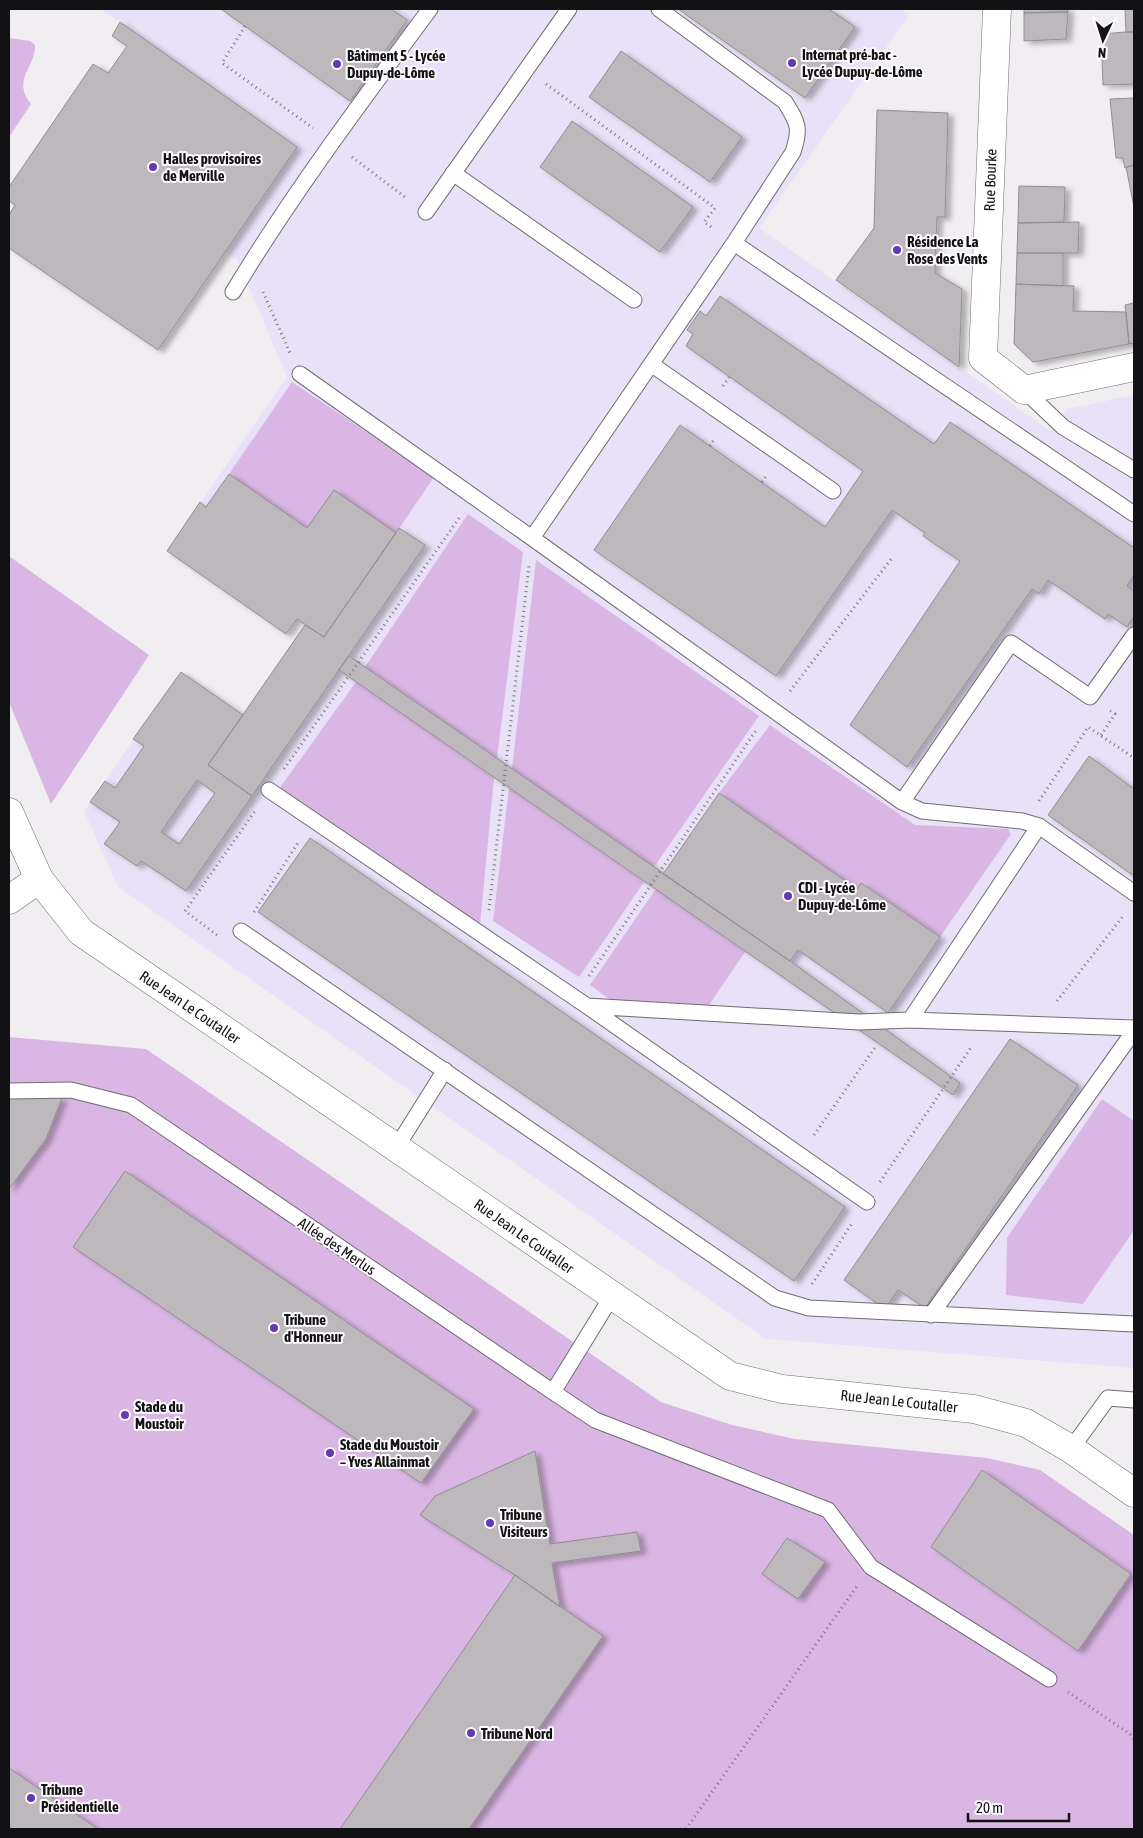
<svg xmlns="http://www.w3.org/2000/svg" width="1143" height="1838" font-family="'Asap Condensed',sans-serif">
<defs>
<filter id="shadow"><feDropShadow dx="5.5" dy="3" stdDeviation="2.5" flood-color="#0004"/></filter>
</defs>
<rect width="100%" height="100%" fill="#f1eef1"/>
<path fill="#e8e1f7" d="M100 9H900L909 15 759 228 1051 431 1067 409 1134 395V1368L766 1339 118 887 84 811 181 672 243 714 305 625 297 619 286 634 167 551 287 377 237 259 225 251 120 22Z"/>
<path fill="#dab6e4" d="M9 38 30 41 35 45C36 68 11 79 31 104L9 137Z
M292 382 434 477 396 533 307 528 229 474Z
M468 514 523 552 497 758 365 667Z
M9 556 149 655 51 804 9 702Z
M536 560 759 716 654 867 512 769Z
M356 682 494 778 480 925 279 789Z
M770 725 915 825 1008 829 1011 834 940 937 862 883 857 889 719 793Z
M509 788 644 882 579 977 493 921Z
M656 889 745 952 707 1008 612 1001 590 985Z
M9 1037 146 1049 661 1402 732 1425 795 1439 987 1458 1040 1470 1134 1535V1829H9Z
M1102 1099 1134 1121V1230L1083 1304 1006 1295 1007 1238Z"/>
<path fill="#bcb8bb" stroke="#928e91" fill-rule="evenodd" filter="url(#shadow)" d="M221 9H391L407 20 350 101Z
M678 9H829L855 27 805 98Z
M1024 9H1068V12L1024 13Z
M1125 9H1134V32H1126Z
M1049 12H1068L1066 39 1024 41V13Z
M120 22 297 147 158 350 9 248V215L15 205 9 201V187L93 64 108 73 127 46 112 36Z
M1126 32H1134V84L1103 85 1101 34Z
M621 51 742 137 710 182 589 97Z
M1134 98V165L1125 168 1123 158H1116L1110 99Z
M877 110 948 113 945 217H937L935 273 962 289 959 367 836 280 874 228Z
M572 121 693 207 660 252 540 167Z
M1134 165V207L1126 167Z
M1019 186 1065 187 1064 222 1018 223Z
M1079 222 1078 253H1017L1018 223Z
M1017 253H1063V286L1016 284Z
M1016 284 1074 286 1073 311 1126 312 1129 344 1033 362 1014 344Z
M720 296 934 444 950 422 1134 548V575L1127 586 1134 591V616L1127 627 1108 614 1105 619 1048 580 1039 594 1032 589 907 767 850 725 960 561 923 536 925 533 892 510 776 676 594 550 680 425 825 527 863 471 686 346 693 334 687 330 700 311 706 316Z
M1134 303V343L1129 344 1125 305Z
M229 474 307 528 334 490 396 533 324 637 297 619 286 634 167 551 200 502 206 507Z
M399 528 425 545 252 796 208 765 305 625 324 637Z
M349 656 790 961 960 1083 953 1095 339 670Z
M181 672 243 715 208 765 252 796 186 891 141 861 137 866 104 844 120 822 90 802 105 781 115 788 144 746 133 739ZM197 780 215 793 179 844 161 832Z
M1089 756 1134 789V876L1048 815Z
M719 793 857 889 861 883 940 937 888 1013 798 950 790 961 663 874Z
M310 838 845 1207 794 1281 258 912Z
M1010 1039 1078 1085 925 1308 898 1290 885 1309 844 1280Z
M9 1096 62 1098 46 1139 9 1189Z
M125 1171 474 1409 421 1483 73 1247Z
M535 1451 550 1544 637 1532 641 1551 552 1563 560 1607 515 1575 420 1515 435 1496Z
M982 1470 1131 1574 1078 1651 931 1547Z
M787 1538 825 1562 798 1599 762 1574Z
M515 1575 603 1636 469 1829H340Z
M9 1768 98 1829H9Z"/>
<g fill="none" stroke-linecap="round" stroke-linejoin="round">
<defs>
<path id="lane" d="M659 9 785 102C798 123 801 128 793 152L734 243
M453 173 634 300
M426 212 569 9
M233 292C292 194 362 101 430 9
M651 364 833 491
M300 374 532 538
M1024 390 1063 427 1134 470
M1134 514 734 243 532 538 902 802 922 811 1022 821 1039 826 1134 893
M269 790 587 1006 859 1022 910 1020 1039 826
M902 802 1011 643 1090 697 1134 635
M241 931 775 1298 809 1308 1134 1324
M587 1006 867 1202
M910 1020 1134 1028
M9 1091 71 1090 131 1105 553 1392 612 1296
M396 1148 445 1070
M931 1315 1134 1031
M553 1392 595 1420 828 1510 871 1567 1049 1679
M1071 1449 1108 1398 1134 1400"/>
<path id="street" d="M997 9 983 358 1024 390 1134 367
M9 900 39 879"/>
<path id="secondary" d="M9 812 39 879 81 932 730 1376 782 1389 974 1409 1026 1423 1071 1449 1134 1493"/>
</defs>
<use href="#lane" stroke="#6f6d6f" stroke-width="17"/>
<use href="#street" stroke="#6f6d6f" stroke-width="29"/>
<use href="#secondary" stroke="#6f6d6f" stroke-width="29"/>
<path stroke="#787779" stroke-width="3" stroke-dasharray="1 4" stroke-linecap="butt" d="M245 26 222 63 313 128
M546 84 715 208 704 222 714 229
M352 157 405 197
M263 292 290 353
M723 386 729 377
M710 446 715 438
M762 482 767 475
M790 691 892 558
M1101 735 1115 714 1109 710
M284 769 459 518
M1039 801 1088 727 1134 758
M489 910 529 566
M254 912 299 841
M217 935 185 911 255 811
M589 976 757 729
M1057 1001 1124 915
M814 1135 876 1046
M880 1182 972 1046
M812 1284 853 1222
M1068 1692 1130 1734 1134 1739
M686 1829 857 1586"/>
<use href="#lane" stroke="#fff" stroke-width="15"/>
<use href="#street" stroke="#fff" stroke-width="28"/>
<use href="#secondary" stroke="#fff" stroke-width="28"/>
</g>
<g fill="#6439b1" stroke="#fefbff" stroke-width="2">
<circle cx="792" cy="63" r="5"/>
<circle cx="337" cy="64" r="5"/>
<circle cx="153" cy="167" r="5"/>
<circle cx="897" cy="250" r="5"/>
<circle cx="788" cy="896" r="5"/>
<circle cx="274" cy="1328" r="5"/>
<circle cx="125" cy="1415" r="5"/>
<circle cx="330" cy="1453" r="5"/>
<circle cx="490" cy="1523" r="5"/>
<circle cx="471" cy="1733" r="5"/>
<circle cx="31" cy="1798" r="5"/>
</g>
<g text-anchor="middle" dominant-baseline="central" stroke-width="4" stroke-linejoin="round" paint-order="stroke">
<g font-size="15" font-weight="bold" fill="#121113" stroke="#fefbff" text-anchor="start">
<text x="802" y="54">Internat pré-bac -<tspan x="802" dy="17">Lycée Dupuy-de-Lôme</tspan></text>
<text x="347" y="55">Bâtiment 5 - Lycée<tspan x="347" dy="17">Dupuy-de-Lôme</tspan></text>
<text x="163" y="158">Halles provisoires<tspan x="163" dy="17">de Merville</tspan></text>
<text x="907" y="241">Résidence La<tspan x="907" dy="17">Rose des Vents</tspan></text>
<text x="798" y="887">CDI - Lycée<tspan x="798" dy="17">Dupuy-de-Lôme</tspan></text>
<text x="284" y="1319">Tribune<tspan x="284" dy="17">d'Honneur</tspan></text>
<text x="135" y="1406">Stade du<tspan x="135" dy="17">Moustoir</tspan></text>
<text x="340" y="1444">Stade du Moustoir<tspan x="340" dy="17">– Yves Allainmat</tspan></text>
<text x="500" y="1514">Tribune<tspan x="500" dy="17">Visiteurs</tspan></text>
<text x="481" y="1733">Tribune Nord</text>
<text x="41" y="1789">Tribune<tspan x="41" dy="17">Présidentielle</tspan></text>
</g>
<g font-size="15" fill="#121113" stroke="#fefbff">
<text transform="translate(990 180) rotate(-88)">Rue Bourke</text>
<text transform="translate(190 1007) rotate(34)">Rue Jean Le Coutaller</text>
<text transform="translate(524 1236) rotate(35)">Rue Jean Le Coutaller</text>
<text transform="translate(337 1246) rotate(34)">Allée des Merlus</text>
<text transform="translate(899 1401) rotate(6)">Rue Jean Le Coutaller</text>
</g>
</g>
<rect width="1143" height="1838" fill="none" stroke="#121113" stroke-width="20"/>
<g transform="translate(1103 40) rotate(184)" stroke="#fefbff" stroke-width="4" paint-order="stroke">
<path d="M0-4L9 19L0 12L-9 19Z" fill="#121113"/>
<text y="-8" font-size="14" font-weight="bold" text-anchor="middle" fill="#121113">N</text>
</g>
<path d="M968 1813v8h101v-8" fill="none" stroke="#121113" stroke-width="2.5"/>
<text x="976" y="1813" font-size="15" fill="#121113" stroke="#fefbff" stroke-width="4" paint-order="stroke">20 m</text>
</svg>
